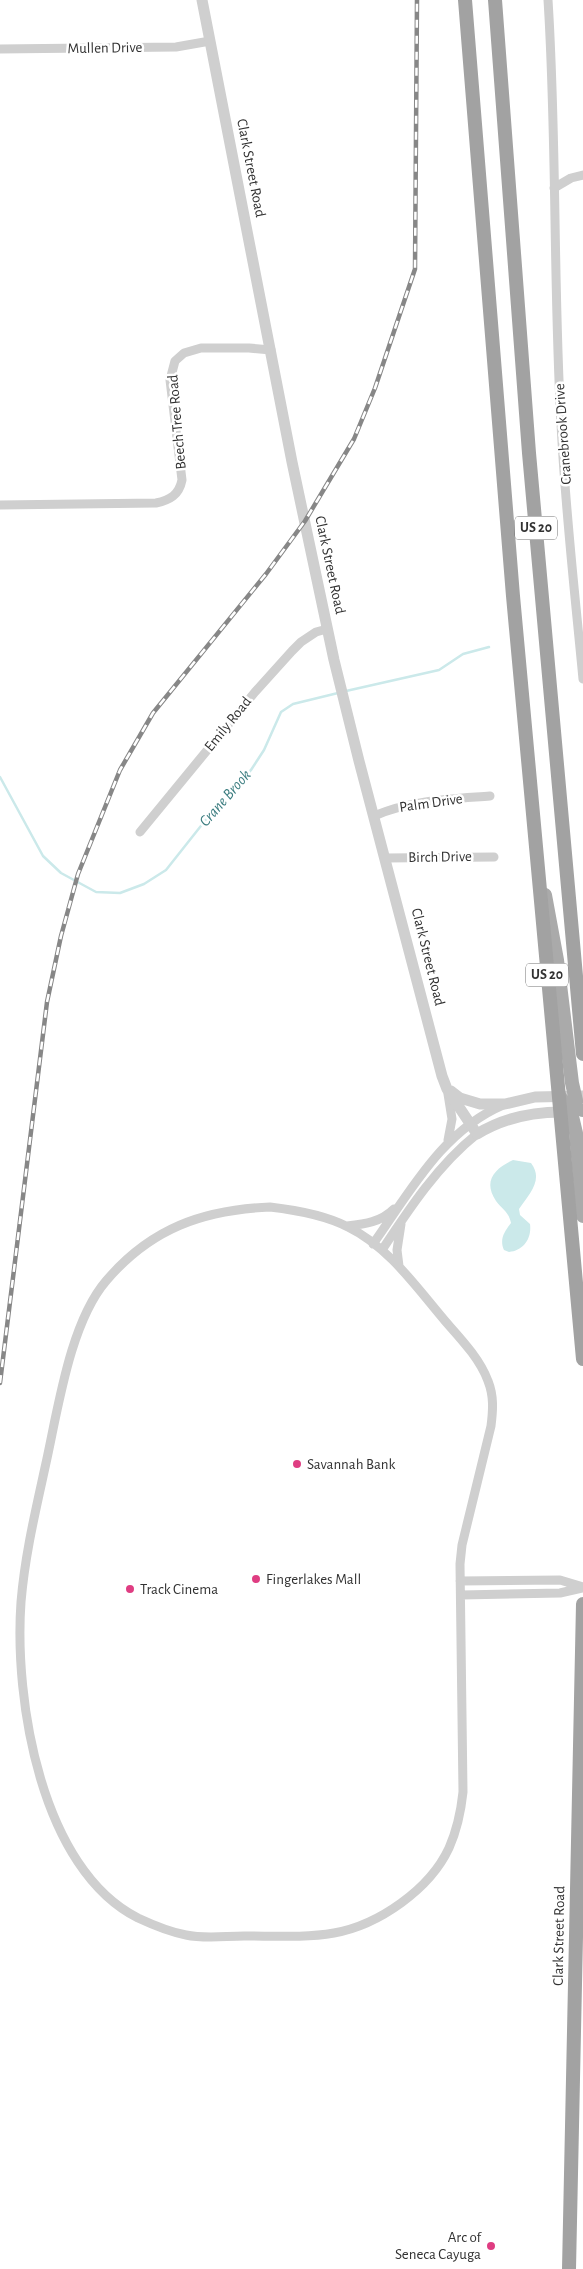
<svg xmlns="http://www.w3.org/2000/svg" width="583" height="2269" font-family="'Alegreya Sans',sans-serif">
<rect width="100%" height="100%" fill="#fff"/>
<path fill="#cbe9ea" d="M513 1160 531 1163C544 1180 529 1194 519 1209L520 1215 530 1224C532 1239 523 1251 509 1252L504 1250C499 1239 505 1231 511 1223 509 1212 502 1209 496 1201 482 1180 496 1168 513 1160Z"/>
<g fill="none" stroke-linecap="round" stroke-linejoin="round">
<path stroke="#cbe9ea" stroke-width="2.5" d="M346 691 439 670 463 654 489 647
M0 777 43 856 61 873 96 892 120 893 144 884 166 870 227 793 251 770 264 750 281 712 293 704 338 693"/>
<path stroke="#cfcfcf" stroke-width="9" d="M548 0C557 141 553 282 561 423 565 508 575 594 583 679
M0 49 176 47 210 41
M554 188 571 178 583 175
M0 505 156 503C170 500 179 495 182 480L170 380 175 361 184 353 201 348H249L271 350
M374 816C411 800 451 799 490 796
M140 832 255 692 292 651 301 642 316 632 327 629
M386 858 494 857
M448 1094 452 1119 448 1140
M270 1207C296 1210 325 1215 348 1227 389 1247 417 1288 446 1322 461 1339 480 1359 488 1381 494 1396 493 1410 491 1426L462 1545 460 1564 463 1792C461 1811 457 1830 449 1848 430 1889 379 1925 334 1933 305 1938 274 1936 244 1936 225 1936 205 1939 186 1935 170 1932 153 1925 138 1918 41 1869 14 1700 21 1602 25 1554 36 1509 46 1463 58 1409 70 1323 106 1281 151 1228 203 1210 270 1207Z
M347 1226C365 1224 381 1222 394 1209
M373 1244C410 1192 442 1131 503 1105
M382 1250C409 1209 438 1165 477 1134
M399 1266 397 1250 401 1224
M460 1581 560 1580 583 1587
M461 1595 560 1593 582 1588"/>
<path stroke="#cfcfcf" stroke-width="11" d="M202 0 292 462 334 660 359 761 442 1076 447 1089 477 1134C505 1117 535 1111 568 1112
M451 1091 460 1098 480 1104H505L535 1097 583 1096"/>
<path stroke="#aaa" stroke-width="14" d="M545 895 557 960 572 1083 577 1105 583 1110
M559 1096 571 1112 576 1133 583 1216"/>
<path stroke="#a2a2a2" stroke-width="14" d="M465 0 513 596 583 1359
M495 0 529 453 583 1054
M569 2269 583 1604"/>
<defs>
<path id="rail" d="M0 1383 47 1002 61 936 78 874 120 770 153 713 266 574 305 521 354 439 375 388 415 269 417 0"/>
</defs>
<use href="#rail" stroke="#878787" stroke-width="4.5"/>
<use href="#rail" stroke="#fff" stroke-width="2.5" stroke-dasharray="8" stroke-linecap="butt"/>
</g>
<g fill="#df3d82" stroke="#fff" stroke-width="2">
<circle cx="297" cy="1464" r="5"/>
<circle cx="256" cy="1579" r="5"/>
<circle cx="130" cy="1589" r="5"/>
<circle cx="491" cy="2246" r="5"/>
</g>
<g text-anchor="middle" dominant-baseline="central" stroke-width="5" stroke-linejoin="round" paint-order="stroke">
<g fill="#fff" stroke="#707070" stroke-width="1">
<rect x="515" y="516.5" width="42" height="23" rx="4"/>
<rect x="526" y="963.5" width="42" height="23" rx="4"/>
</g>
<g font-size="14" font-weight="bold" fill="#323232">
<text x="536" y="528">US 20</text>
<text x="547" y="975">US 20</text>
</g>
<g font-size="15" fill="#323232" stroke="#fff">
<text transform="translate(105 48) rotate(-1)">Mullen Drive</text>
<text transform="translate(251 168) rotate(79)">Clark Street Road</text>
<text transform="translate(177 422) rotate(-95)">Beech Tree Road</text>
<text transform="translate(563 434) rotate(-94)">Cranebrook Drive</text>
<text transform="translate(330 565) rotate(78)">Clark Street Road</text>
<text transform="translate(228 724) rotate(-51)">Emily Road</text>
<text transform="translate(431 803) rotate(-8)">Palm Drive</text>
<text transform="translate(440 857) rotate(-1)">Birch Drive</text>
<text transform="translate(428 957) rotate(76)">Clark Street Road</text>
<text transform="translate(559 1936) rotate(-89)">Clark Street Road</text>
</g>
<g font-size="15" fill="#323232" stroke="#fff" text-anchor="start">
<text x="307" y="1464">Savannah Bank</text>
<text x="266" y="1579">Fingerlakes Mall</text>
<text x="140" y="1589">Track Cinema</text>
<text x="481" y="2237" text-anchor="end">Arc of<tspan x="481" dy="17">Seneca Cayuga</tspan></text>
</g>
<g font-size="16" font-style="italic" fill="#3a7c7f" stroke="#fff">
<text transform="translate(225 798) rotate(-49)">Crane Brook</text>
</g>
</g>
</svg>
